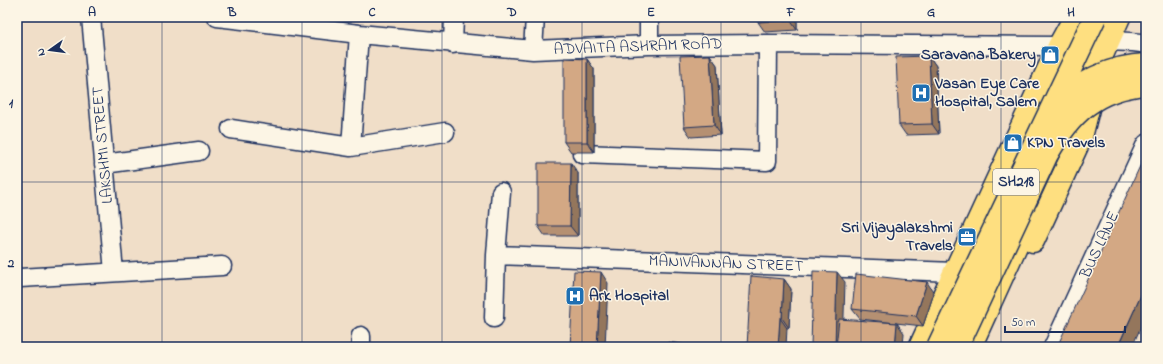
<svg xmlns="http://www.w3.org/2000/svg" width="1163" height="364" font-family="'Indie Flower',sans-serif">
<rect width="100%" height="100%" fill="#f0dec8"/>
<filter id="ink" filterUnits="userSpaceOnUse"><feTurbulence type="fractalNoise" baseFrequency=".025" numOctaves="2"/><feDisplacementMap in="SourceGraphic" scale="8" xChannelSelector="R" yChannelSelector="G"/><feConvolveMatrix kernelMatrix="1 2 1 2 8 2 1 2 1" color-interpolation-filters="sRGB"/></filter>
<g filter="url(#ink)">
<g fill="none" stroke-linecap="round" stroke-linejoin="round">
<defs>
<path id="minor" d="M91 17 114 272
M217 17 359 34 533 50 649 45 768 44 1059 46C1087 44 1118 38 1146 44
M649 17V45
M453 44 454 17
M533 50 535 17
M231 129 351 147 445 132
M351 147 359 34
M582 154 767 161 768 44
M104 164 199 151
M496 255 955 272
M17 277 20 278 222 266
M494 318 496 255 501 192
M361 336V347
M1053 347 1146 144"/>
<path id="major" d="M1085 93 1119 17
M1033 241 1081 137 1092 93
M920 347 1059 46 1075 17
M970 347 1030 215"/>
</defs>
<use href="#minor" stroke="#1b2f5e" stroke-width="21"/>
<use href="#major" stroke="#1b2f5e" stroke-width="25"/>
<use href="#minor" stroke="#fcf5e5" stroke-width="18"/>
<use href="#major" stroke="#fedf80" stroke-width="22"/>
<defs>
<path id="major-bridge" d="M1056 109C1076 82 1113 66 1146 65
M938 347 1095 17
M957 347 1046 156C1070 113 1096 88 1146 84"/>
</defs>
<use href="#major-bridge" stroke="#1b2f5e" stroke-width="25" stroke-linecap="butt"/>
<use href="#major-bridge" stroke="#fedf80" stroke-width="22"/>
</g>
<path fill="#b59072" stroke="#1b2f5e" d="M797 17V30L765 32 758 22Z
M710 55 717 65 721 135 691 137 684 127Z
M929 56 936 66 939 134 906 135 899 125Z
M587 59 594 69V152H571L564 142Z
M578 173V236H545L538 226Z
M784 279 791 289 789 328H787L747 347Z
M934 293 923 326 860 319 852 309Z"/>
<path fill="#94765c" stroke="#1b2f5e" d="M790 17H797V30L790 20Z
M710 55 717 65 721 135 714 125Z
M929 56 936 66 939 134 932 124Z
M587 59 594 69V152L587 142Z
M571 163 578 173V236L570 226Z
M601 272 608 283 605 347H597Z
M837 272 845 282 843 347H835Z
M784 279 791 289 789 328 782 318Z
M927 282 934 293 923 326 916 316Z
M1146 284V315L1132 347H1118Z
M780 318 787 328 786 347H778Z
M897 323 904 333 903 347H895Z"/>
<path fill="#d3a884" stroke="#1b2f5e" d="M758 17H790V20L758 22Z
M710 55 714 125 684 127 680 56Z
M929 56 932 124 899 125 896 57Z
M564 58 587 59V142H564Z
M1146 153V284L1118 346V347H1057Z
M538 163H571L570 226H538Z
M574 271 601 272 597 347H570Z
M813 271 837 272 835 347H811Z
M856 274 927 282 916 316 852 309Z
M751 276 784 279 782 318H780L778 347H747Z
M839 319 897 323 895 347H836Z
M668 342 693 346V347H667Z"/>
</g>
<path fill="none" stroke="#1b2f5e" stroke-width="1" stroke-opacity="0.55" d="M162 17V347M302 17V347M442 17V347M582 17V347M721 17V347M861 17V347M1001 17V347M17 182H1146"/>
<defs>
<symbol id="shop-square" viewBox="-11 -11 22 22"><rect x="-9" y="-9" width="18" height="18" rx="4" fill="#1f6fb2" stroke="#fcf5e5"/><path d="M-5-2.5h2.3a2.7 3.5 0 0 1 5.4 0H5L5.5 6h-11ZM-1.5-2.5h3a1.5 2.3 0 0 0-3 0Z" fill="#fff"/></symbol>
<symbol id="hospital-square" viewBox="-11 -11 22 22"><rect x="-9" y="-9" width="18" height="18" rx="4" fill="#1f6fb2" stroke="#fcf5e5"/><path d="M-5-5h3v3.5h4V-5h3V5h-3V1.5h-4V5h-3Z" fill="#fff"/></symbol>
<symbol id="office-square" viewBox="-11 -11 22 22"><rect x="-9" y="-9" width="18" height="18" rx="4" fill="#1f6fb2" stroke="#fcf5e5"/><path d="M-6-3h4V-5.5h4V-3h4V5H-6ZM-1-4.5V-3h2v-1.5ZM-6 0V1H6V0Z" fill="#fff"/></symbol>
</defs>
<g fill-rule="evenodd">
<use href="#shop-square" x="1039" y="44" width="22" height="22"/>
<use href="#hospital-square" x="910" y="82" width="22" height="22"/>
<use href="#shop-square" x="1002" y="132" width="22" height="22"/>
<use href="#office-square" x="956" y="226" width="22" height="22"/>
<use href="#hospital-square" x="564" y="285" width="22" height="22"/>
</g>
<g text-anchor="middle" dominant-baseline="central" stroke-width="3" stroke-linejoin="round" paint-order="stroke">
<rect fill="#fcf5e5" stroke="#5e6a86" stroke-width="1" x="993" y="169" width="46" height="26" rx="3"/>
<g font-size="15" font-weight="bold" fill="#1b2f5e">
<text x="1016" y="182">SH218</text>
</g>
<g font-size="16" fill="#1b2f5e" stroke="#fcf5e5">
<text transform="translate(638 47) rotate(-2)">ADVAITA ASHRAM ROAD</text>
<text transform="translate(103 145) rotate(-95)">LAKSHMI STREET</text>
<text transform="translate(1100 245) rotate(-65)">BUS LANE</text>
<text transform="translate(726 264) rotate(2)">MANIVANNAN STREET</text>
</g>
<g font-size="16" font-weight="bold" fill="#1b2f5e" stroke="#fcf5e5" text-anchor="start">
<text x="1036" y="55" text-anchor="end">Saravana Bakery</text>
<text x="935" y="84">Vasan Eye Care<tspan x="935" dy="18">Hospital, Salem</tspan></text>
<text x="1027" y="143">KPN Travels</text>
<text x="953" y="228" text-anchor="end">Sri Vijayalakshmi<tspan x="953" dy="18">Travels</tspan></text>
<text x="589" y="296">Ark Hospital</text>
</g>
</g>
<rect width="1163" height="364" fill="none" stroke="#fcf5e5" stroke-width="44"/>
<g transform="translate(50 50) rotate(256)" stroke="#fcf5e5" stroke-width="3" paint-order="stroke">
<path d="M0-3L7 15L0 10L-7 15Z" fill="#1b2f5e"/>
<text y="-6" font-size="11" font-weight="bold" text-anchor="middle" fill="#1b2f5e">N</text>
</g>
<path d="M1005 326v6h120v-6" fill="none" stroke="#1b2f5e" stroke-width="2"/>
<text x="1011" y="326" font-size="12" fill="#1b2f5e" stroke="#fcf5e5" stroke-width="3" paint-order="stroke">50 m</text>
<rect x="22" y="22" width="1119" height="320" fill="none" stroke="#1b2f5e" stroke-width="1.5"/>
<g font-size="13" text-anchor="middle" font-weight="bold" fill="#1b2f5e">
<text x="92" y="16">A</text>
<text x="232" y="16">B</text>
<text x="372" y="16">C</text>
<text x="512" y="16">D</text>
<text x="651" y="16">E</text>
<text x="791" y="16">F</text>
<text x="931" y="16">G</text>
<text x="1071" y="16">H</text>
<text x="11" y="107">1</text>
<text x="11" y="267">2</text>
</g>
</svg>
